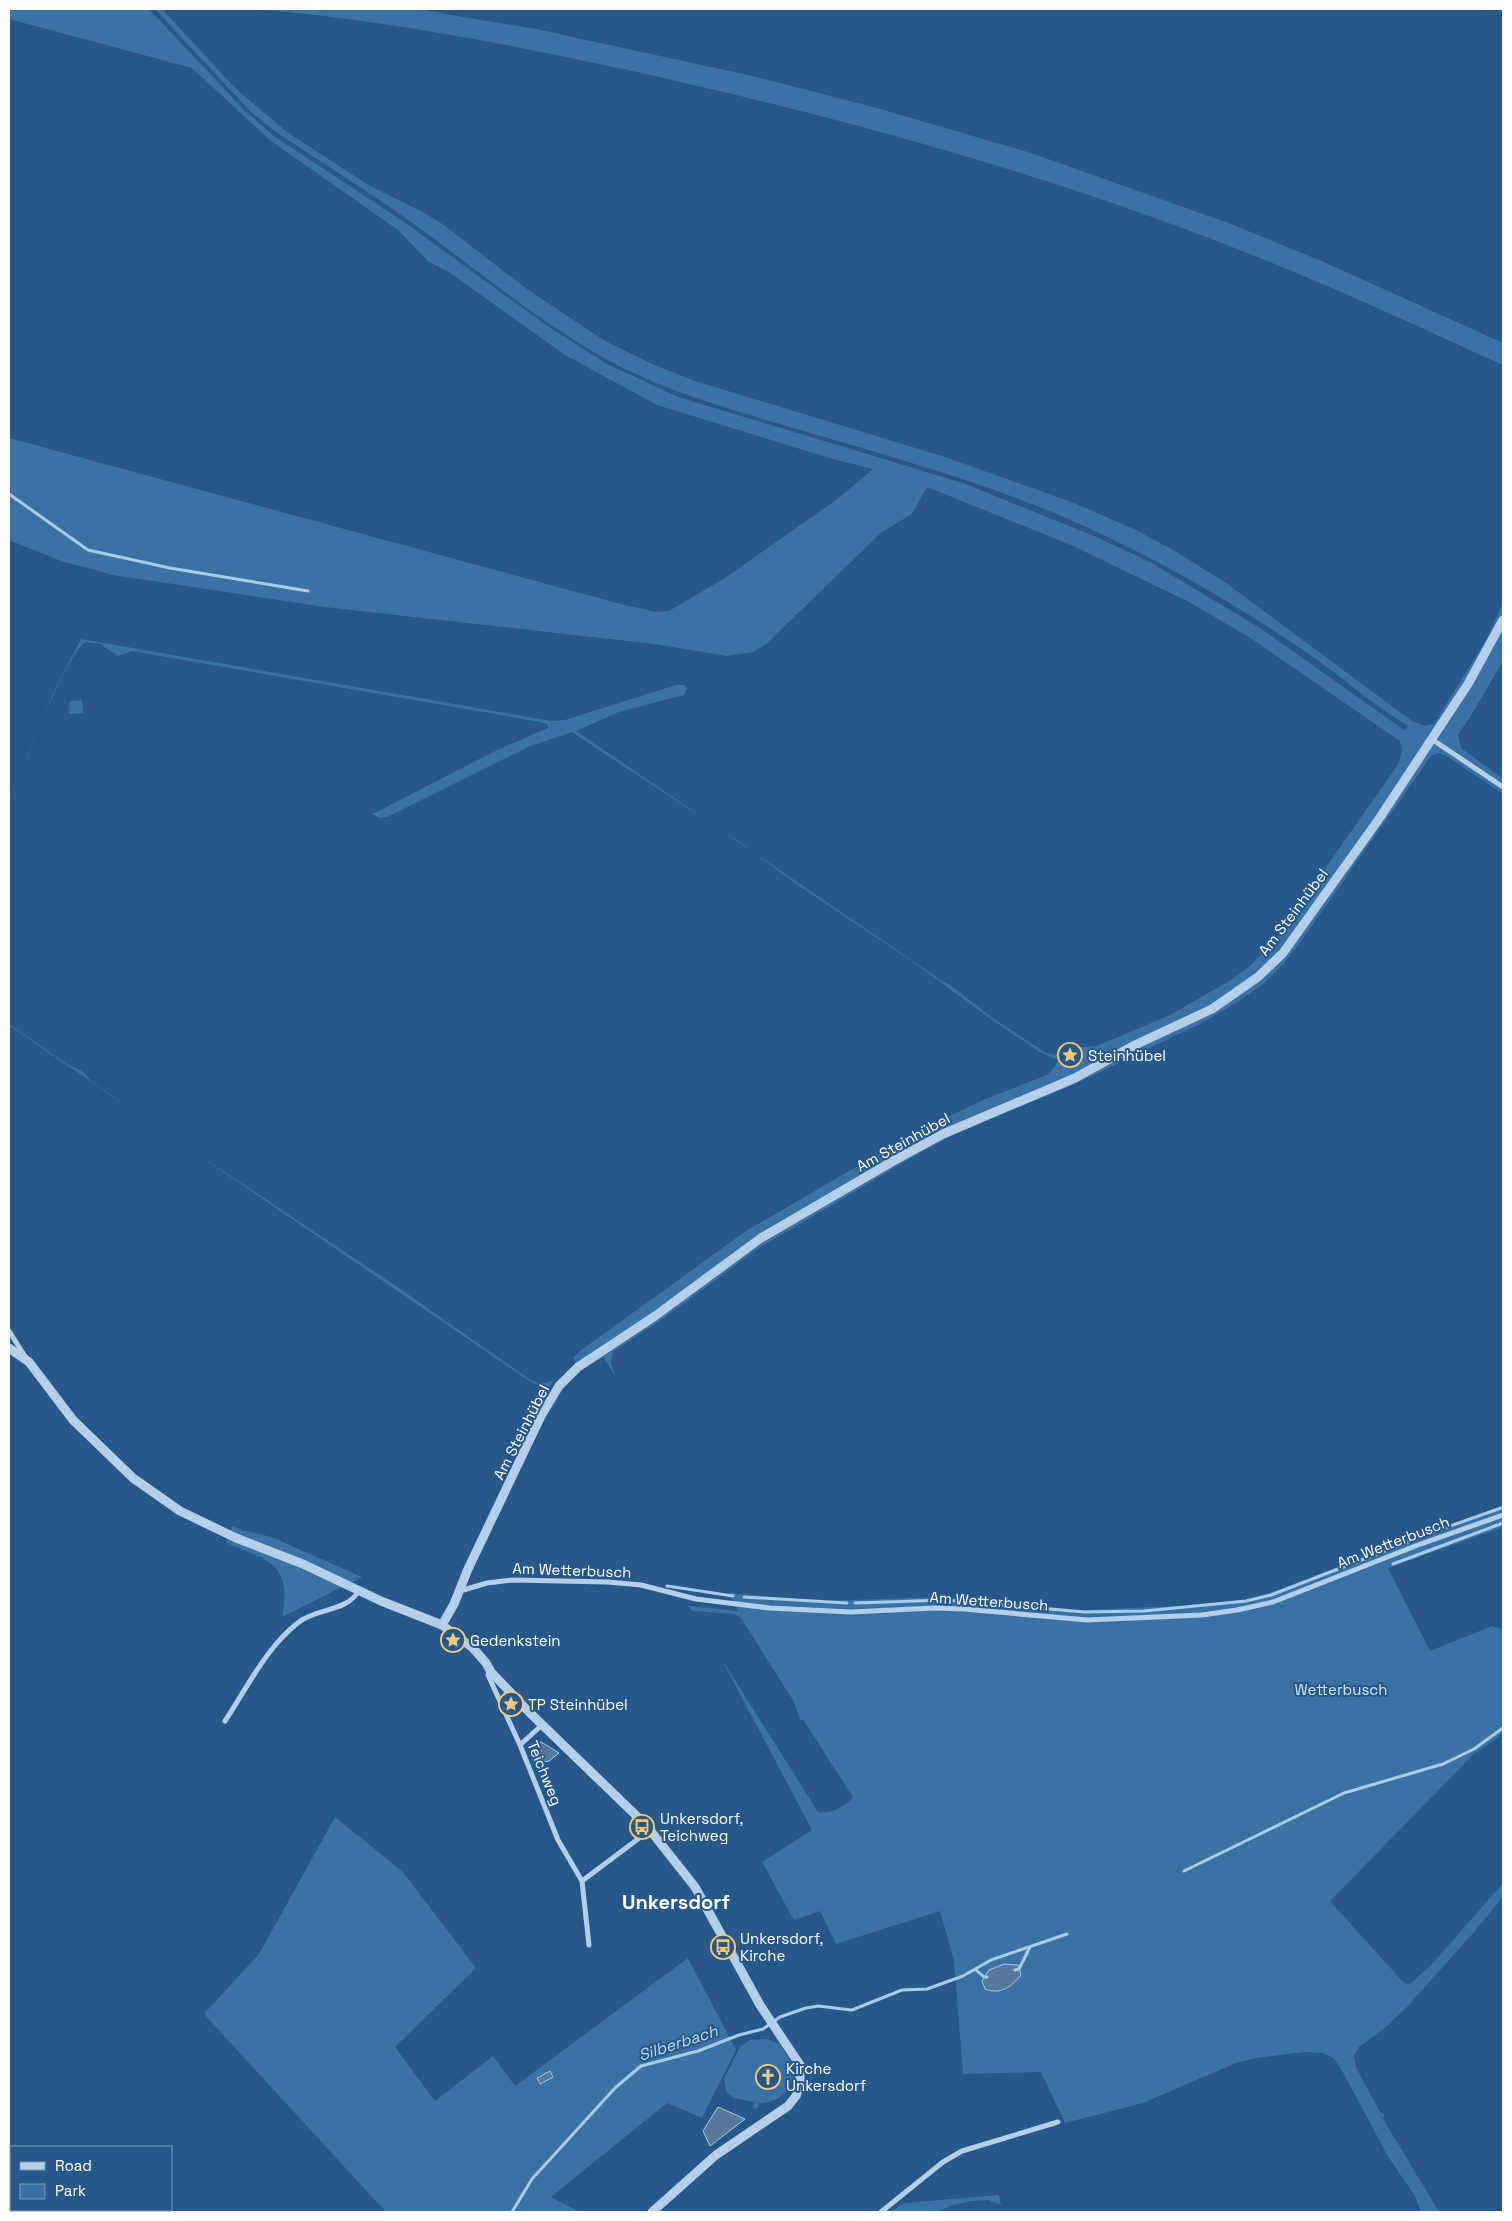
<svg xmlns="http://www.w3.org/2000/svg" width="1512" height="2221" font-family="'Space Grotesk',sans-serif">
<rect width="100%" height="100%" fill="#275889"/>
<path fill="#3b72a5" d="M9 9H149L246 112 274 136 404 222 546 325 605 363 678 397 963 483 1094 536 1150 562 1260 628 1404 730 1408 726C1370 703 1339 674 1303 650 1223 596 1140 549 1052 512 964 476 871 451 780 424 726 408 671 392 621 367 553 332 494 283 433 238 381 199 325 165 272 129L250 111 155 9H162L235 88 287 132 370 186 421 211 444 225 524 287 605 341 652 364 695 381 945 457 1074 503 1136 530 1175 551 1226 583 1412 721 1425 726 1434 724 1486 640 1503 603V661L1469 719 1458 734 1461 748 1503 779V794L1445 755 1439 753 1431 756 1297 947 1282 965 1262 985 1236 1003 1202 1023 1075 1084 957 1133 916 1155 759 1248 668 1315 613 1352 611 1363 615 1375 603 1357 582 1370 573 1358 580 1351 746 1231 911 1135 983 1100 1047 1075 1053 1069 1058 1060 1040 1052 988 1017 913 962 792 881 744 845 572 732 530 746 387 817 379 818 373 814 493 752 548 728 547 724 541 722 132 651 118 656 100 644 86 642C68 649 19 778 9 802L53 694 81 639 551 721 565 720 676 685H685L687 688 684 695 619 712 576 731 939 979 950 985 994 1019 1046 1053 1054 1055 1069 1048 1097 1046 1170 1015 1231 980 1250 966 1275 940 1399 763 1402 749 1400 741 1249 637 1187 601 1071 545 927 487 912 514 882 532 765 645 753 652 727 656 654 644 325 607 113 575 61 561 9 540V438L617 603 655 612 669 611 725 578 836 500 873 469 833 459 657 405 565 355 449 272 429 262 398 230 271 141 192 68 9 19Z
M255 9H416L536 29 752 76 877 108 1031 153 1231 224 1326 263 1503 343V365C1412 324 1321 281 1227 245 1031 169 828 114 623 69 501 43 379 19 255 9Z
M82 700 83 713 69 714 70 701Z
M9 1024 67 1064 83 1072 91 1081 168 1135 9 1025Z
M178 1141 396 1286 532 1381 540 1384 553 1381 547 1390 531 1382Z
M1503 1506V1527L1388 1568 1430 1651 1492 1626 1503 1629V1734L1475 1753 1330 1901 1404 1983 1410 1984 1433 1963 1503 1883V1897L1474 1932 1406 2008 1387 2026 1359 2047 1354 2056 1356 2068 1380 2112 1385 2114 1383 2119 1439 2212H1421L1415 2196 1389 2158 1340 2067 1333 2058 1323 2053 1304 2052 1256 2058 1236 2063 1143 2103 1065 2123 1041 2072 963 2074 954 1960 940 1911 836 1944 820 1911 794 1920 762 1862 812 1830 721 1658 818 1812C831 1815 845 1806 853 1797L804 1721 800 1719 794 1702 741 1618 734 1614 692 1611 688 1606 738 1611 730 1593 821 1601 944 1597 1081 1610 1181 1606 1245 1600 1284 1588 1411 1538Z
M232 1526C251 1535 269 1533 287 1544L362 1577 282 1617C293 1564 268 1560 226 1543Z
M335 1817 403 1872 476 1968 395 2047 435 2101 493 2056 515 2086 688 1958 736 2050 702 2118 667 2103 551 2197 580 2212H386L204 2014 259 1954Z
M766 2039 781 2045C791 2065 803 2081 781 2096 774 2101 768 2103 759 2103L757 2109 753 2108 754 2102 734 2098 726 2092 724 2079 740 2047 750 2040Z
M999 2195 1001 2205 988 2200 971 2201 953 2205 937 2212H890L904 2203Z"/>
<path fill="#56789a" stroke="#a8cbe9" d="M541 1742 559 1753 549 1761 544 1762 535 1749Z
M1004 1964 1018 1965 1021 1975C1011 1987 1001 1995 985 1989L982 1981 989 1970Z
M550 2071 553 2077 540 2084 537 2078Z
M718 2107 745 2119 710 2146 703 2131Z"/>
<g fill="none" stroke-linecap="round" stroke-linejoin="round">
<path stroke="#a8cbe9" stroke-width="3" d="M9 494 88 550 170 568 308 591
M1422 1536 1501 1508
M1393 1564 1503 1523
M667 1586 733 1596
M744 1597 847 1603
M855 1603 946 1600 991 1604
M1001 1605 1085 1612 1144 1611 1246 1601 1271 1595 1413 1540
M1184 1871 1344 1793 1443 1764 1474 1749 1503 1728
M975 1969 984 1977H987
M1015 1970 1019 1969 1030 1947
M852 2010 902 1990 927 1989 963 1976 991 1960 1067 1934
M512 2212 532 2179 615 2088 641 2066 698 2051 739 2035 763 2029 780 2017 806 2008 818 2006 851 2010"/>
<path stroke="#b4cfe9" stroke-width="5" d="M1433 740 1503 787
M9 1331 26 1358
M460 1591 487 1583 513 1580 608 1582 641 1585 696 1599 769 1608 851 1612 935 1608 964 1609 1087 1620 1202 1615 1237 1610 1273 1602 1418 1545 1503 1515
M491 1672 488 1675 520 1745 558 1840 582 1881 589 1945
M225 1721C247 1688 267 1646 299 1622 316 1608 348 1612 359 1590
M520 1745 542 1725
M582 1881 650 1830
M881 2212 943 2162 962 2151 1058 2122"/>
<path stroke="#b4cfe9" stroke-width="9" d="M9 1348 29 1362 73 1420 133 1478 180 1511 236 1538 303 1564 381 1601 442 1625 473 1648 486 1663 491 1672 529 1712 646 1825 695 1887 760 2005 800 2065V2084L796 2096 788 2106 716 2155 652 2212
M442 1625 454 1604 468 1569 541 1416 559 1386 578 1367 655 1316 761 1238 895 1160 943 1134 1075 1078 1135 1045 1212 1009 1258 977 1283 953 1379 819 1468 684 1503 620"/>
</g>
<defs>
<symbol id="sight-ring" viewBox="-11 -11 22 22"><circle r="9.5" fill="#275889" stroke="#f2c779" stroke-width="1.5"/><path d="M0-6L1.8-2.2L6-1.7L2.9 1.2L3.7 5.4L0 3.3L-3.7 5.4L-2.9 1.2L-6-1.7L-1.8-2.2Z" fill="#f2c779"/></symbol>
<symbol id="bus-ring" viewBox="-11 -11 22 22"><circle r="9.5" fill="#275889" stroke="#f2c779" stroke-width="1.5"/><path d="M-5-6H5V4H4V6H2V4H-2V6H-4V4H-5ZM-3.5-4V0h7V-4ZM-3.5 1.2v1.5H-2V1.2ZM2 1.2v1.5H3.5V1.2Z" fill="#f2c779"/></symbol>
<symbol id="church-ring" viewBox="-11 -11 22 22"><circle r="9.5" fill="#275889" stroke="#f2c779" stroke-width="1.5"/><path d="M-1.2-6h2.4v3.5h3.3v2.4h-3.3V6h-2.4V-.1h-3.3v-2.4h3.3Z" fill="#f2c779"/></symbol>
</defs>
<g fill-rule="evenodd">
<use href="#sight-ring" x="1056" y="1041" width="28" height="28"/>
<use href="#sight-ring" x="439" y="1626" width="28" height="28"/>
<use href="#sight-ring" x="497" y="1690" width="28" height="28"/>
<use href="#bus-ring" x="628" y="1813" width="28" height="28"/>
<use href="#bus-ring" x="709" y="1933" width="28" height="28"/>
<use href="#church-ring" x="754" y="2063" width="28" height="28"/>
</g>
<g text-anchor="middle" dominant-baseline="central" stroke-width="4" stroke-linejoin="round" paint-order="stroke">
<g font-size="15" fill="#fff" stroke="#275889">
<text transform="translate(1293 912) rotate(-53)">Am Steinhübel</text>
<text transform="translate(903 1142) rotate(-29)">Am Steinhübel</text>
<text transform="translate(521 1432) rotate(-63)">Am Steinhübel</text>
<text transform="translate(1393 1542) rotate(-21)">Am Wetterbusch</text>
<text transform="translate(572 1570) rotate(2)">Am Wetterbusch</text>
<text transform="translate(989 1601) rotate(4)">Am Wetterbusch</text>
<text transform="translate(545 1773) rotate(68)">Teichweg</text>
</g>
<g font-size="15" fill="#fff" stroke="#275889" text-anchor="start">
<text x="1088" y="1055">Steinhübel</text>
<text x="470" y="1640">Gedenkstein</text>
<text x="528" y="1704">TP Steinhübel</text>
<text x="660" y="1818">Unkersdorf,<tspan x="660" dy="17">Teichweg</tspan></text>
<text x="740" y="1938">Unkersdorf,<tspan x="740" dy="17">Kirche</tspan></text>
<text x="786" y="2068">Kirche<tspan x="786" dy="17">Unkersdorf</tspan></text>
</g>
<g font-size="15" fill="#d8e8f7" stroke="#275889">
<text x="1341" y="1689">Wetterbusch</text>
</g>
<g font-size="16" font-style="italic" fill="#bfd9f0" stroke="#275889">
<text transform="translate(678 2043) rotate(-18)">Silberbach</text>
</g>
<g font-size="20" font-weight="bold" fill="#fff" stroke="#275889">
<text x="676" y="1902">Unkersdorf</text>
</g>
</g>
<rect width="1512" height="2221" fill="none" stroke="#ffffff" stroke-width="20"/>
<rect x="10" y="2146" width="162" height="65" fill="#275889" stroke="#7d9bb8"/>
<rect x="20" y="2162" width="25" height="8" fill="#b4cfe9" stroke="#7d9bb8"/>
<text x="55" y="2171" font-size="15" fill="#ffffff">Road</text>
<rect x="20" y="2184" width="25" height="15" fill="#3b72a5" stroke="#7d9bb8"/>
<text x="55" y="2196" font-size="15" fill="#ffffff">Park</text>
</svg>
